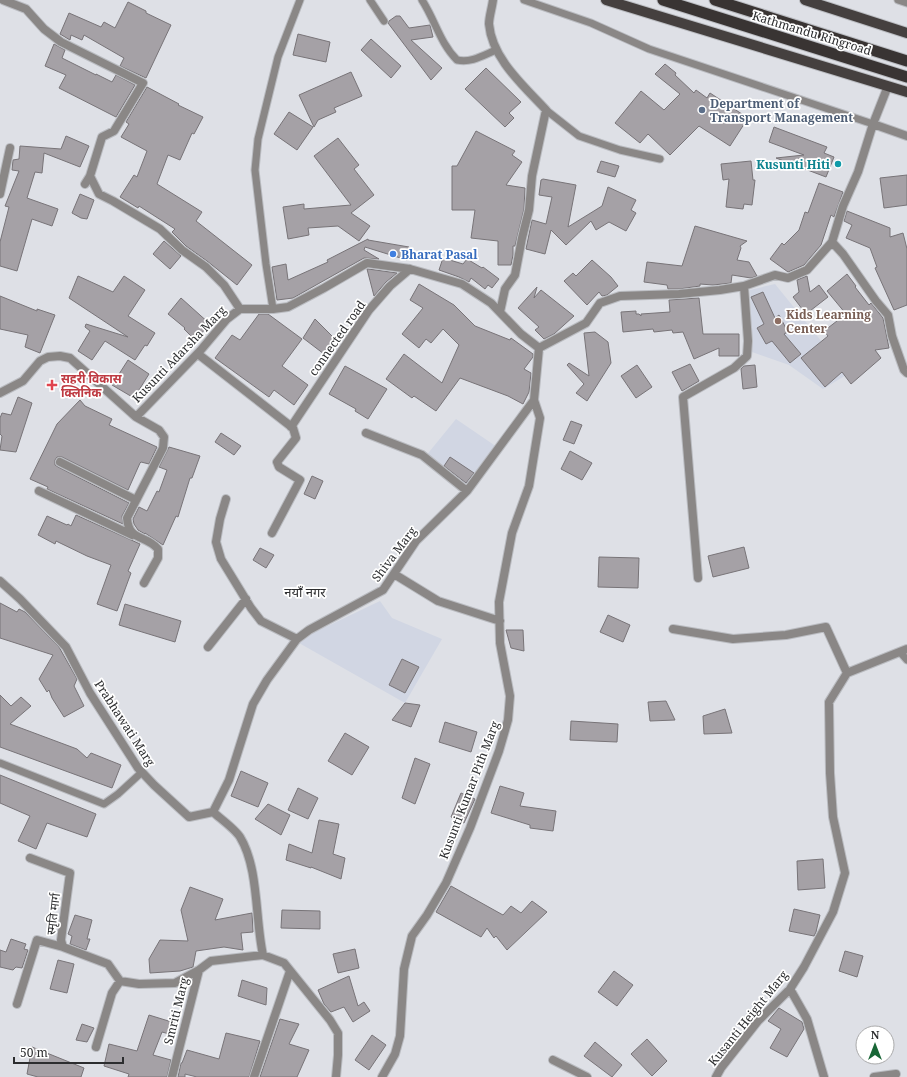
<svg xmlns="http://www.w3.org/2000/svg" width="907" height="1077" font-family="'Noto Serif','Noto Sans Devanagari',serif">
<rect width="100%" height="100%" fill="#dee0e6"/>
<path fill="#d1d6e3" d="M775 284 848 374 823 389 789 365 752 352 750 290Z
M456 419 497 447 465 488 425 457Z
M380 601 392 618 442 639 405 703 299 643 311 634Z"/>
<path fill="#a5a1a6" stroke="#787478" d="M128 2 146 11V13L171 25 146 78 120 66 124 58 84 35 82 40 71 35 70 40 60 34 69 13 101 27 104 22 115 28Z
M396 16H400L409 28 430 25 433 37 411 40 442 68 431 80 388 23 389 21Z
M298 34 330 42 326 62 293 55Z
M371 39 401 66 391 78 361 50Z
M54 44 65 50 62 58 96 75V74L112 82 116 75 135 85 116 117 59 88 66 75 45 66Z
M665 64 676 73 675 75 694 93 696 90 707 98 710 93 748 118 730 146 699 126 670 155 648 134 640 143 615 123 641 91 664 110 680 94 655 74Z
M486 68 521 102 509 113 514 118 505 127 465 89Z
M351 72 362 96 334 108 336 112 318 120 314 127 299 95Z
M147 87 179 104 178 105 203 117 194 134 192 133 180 160 168 155 157 184 202 212 196 221 252 265 237 285 207 261 186 246 172 232 175 229 139 206 138 208 120 197 134 175 137 177 147 151 121 137 129 124 126 122Z
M289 112 313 127 297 150 274 134Z
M774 127 827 147 824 153 834 157 826 177 776 158 804 155 769 142Z
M476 131 515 151 512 155 522 162 506 185 525 188 524 209 515 246H513V255L511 265H498V241L471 238 475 210H452V166H457Z
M66 136 89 146 80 167 44 153 42 173 35 172 27 198 58 209 52 226 32 219 17 271 0 266V242L9 207 5 206 19 171 12 170 13 160 19 159 20 146 61 149Z
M338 138 359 165 354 169 374 195 351 213 370 226 359 241 338 226 308 228 309 235 288 239 283 207 304 204V209L351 205 314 156Z
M601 161 619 166 615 177 597 172Z
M751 161 753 180H755L752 205 744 204 743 209 726 207 729 179 723 180 721 164Z
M907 175V205L884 208 880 178Z
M543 179 576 185 568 227 602 206 608 187 636 200 631 210 636 213 626 231 609 222 596 230 591 221 566 245 551 230 545 254 526 249 532 220 546 224 552 197 539 195 541 180Z
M819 183 843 192 834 217 831 215 821 245 804 265 788 272 770 259 782 243 784 245 799 230 805 212 808 213Z
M80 194 94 200 87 219 81 218 72 213Z
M847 211 890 228V237L903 233 907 249V305L894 310 875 268 877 267 870 248 846 238 852 225 844 221Z
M695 226 747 241 740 246 741 248 737 260 749 262 757 276 751 278 732 275 731 283 713 285 700 284V286L679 289H668L667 285 644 282 647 262 682 266Z
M368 239V240L409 247 407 260 365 247 364 250 379 259 364 258 293 298 277 300 272 267 286 264 288 280 328 262 327 260Z
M164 241 181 256 170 269 153 254Z
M443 258 463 264 467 259 482 268 483 267 499 279 492 288 488 285 485 289 471 278 469 282 459 277 439 270Z
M592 260 611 277 618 286 607 295 602 296 599 292 587 305 564 281 573 273 576 276Z
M367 269H368L397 273 386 282 374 296Z
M847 274 856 286 855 287 869 305 871 303 883 318 889 348 875 350 881 358 851 384 842 372 825 387 801 358 828 336 824 331 846 314 827 291Z
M78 276 113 292 124 276 145 290 128 316 155 333 147 346 145 345 135 360 105 341 92 360 78 351 90 331 85 327 86 324 128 337 69 298Z
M807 276 810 292 819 285 828 297 806 314 793 297 799 292 797 280Z
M419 284 454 305 475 326 510 340 511 338 533 354V357L524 369 531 373 529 392 523 404 508 396 460 378 436 411 414 396 412 398 386 379 404 354 442 383 459 345 443 329 431 343 426 339 419 348 402 334 423 308 410 300Z
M537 287 534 298 541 290 574 316 554 334 544 339 535 330 539 327 518 308Z
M763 292 775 318 779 315 788 332 784 334 801 354 790 363 772 341 766 344 757 328 764 324 751 297Z
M0 296 37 311V309L55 315 40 353 25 347 28 335 0 329Z
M181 298 210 324 195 340 184 329 185 328 168 314Z
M699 298 703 334H739V356H719V348L694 359 683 332 673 333 672 330 654 332 653 329 623 332 621 312 636 311V314H639L641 316V314L670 312 669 300Z
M259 314H268L302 339 282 366 308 385 294 405 274 390 269 397 215 358 232 335 240 340Z
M315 319 336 340 324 354 303 338Z
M595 332 608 342 611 363 587 401 576 393 584 384 567 365 569 363 589 376 584 333Z
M128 360 149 374 134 398 112 385Z
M690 364 699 381 682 391 672 372Z
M637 365 652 387 636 398 621 376Z
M755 365 757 387 743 389 741 369 744 366Z
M345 366 387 389 368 419 355 411 356 409 329 394Z
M18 397 32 403 16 452 0 450 2 436 0 434V418L2 413 11 415Z
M80 400 85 406 112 419 109 425 157 447 149 464 141 462 140 463 128 490 62 457H57L55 460V465L58 467 129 503 122 516 123 524 47 489 48 487 30 479 57 424Z
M571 421 582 425 574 444 563 440Z
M221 433 241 446 234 455 215 442Z
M169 447 200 456 192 478H190L178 517 176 516 163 545 145 533V534L138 530 134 524 133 519 139 507 147 511 157 491 159 492 167 470 159 467Z
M570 451 592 463 582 480 561 469Z
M450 457 474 473 466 483 444 466Z
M312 476 323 481 315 499 304 494Z
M76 515 140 544 128 571 131 573 117 611 97 604 111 565 87 556 56 541 55 544 38 535 47 516 67 525 68 524 71 526Z
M744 547 749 568 713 577 708 556Z
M260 548 274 555 266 568 253 560Z
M599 557 639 558 638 588 598 587Z
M0 603 17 612 19 609 25 612 59 647 77 679 74 686 84 706 64 717 52 698 49 690 47 692 39 679 53 655 0 638Z
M125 604 181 621 175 642 119 625Z
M608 615 630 625 623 642 600 632Z
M506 630H523L524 651 511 648Z
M402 659 419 667 405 693 389 685Z
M0 695 11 706 21 697 31 706 10 724 77 749 87 758 91 753 121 765 112 788 0 747Z
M666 701 675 720 650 721 648 702Z
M405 703 420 705 411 727 392 720Z
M725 709 732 733 704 734 703 716Z
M571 721 618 724 617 742 570 740Z
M445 722 477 732 471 752 439 742Z
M345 733 369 747 352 775 328 761Z
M415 758 430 764 415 804 402 798Z
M241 771 268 783 258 807 231 796Z
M0 775 96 814 87 837 47 823 36 849 18 841 30 816 0 803Z
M500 786 524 793 520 806 556 811 553 831 530 828V825L491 813Z
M298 788 318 798 308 819 288 810Z
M461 793 475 799 464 823 451 817Z
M268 804 290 815 281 835 255 819Z
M319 820 339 824 333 854 345 858 341 879 311 867V868L286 860 289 844 312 853Z
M823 859 825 888 798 890 797 861Z
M451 886 503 915 511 906 521 913 532 901 547 912 507 950 496 936 494 938 487 928 481 937 436 912Z
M190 887 223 899 215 920 252 913 253 932 241 933 243 950 224 947 196 951 193 967 180 971 150 973 149 959 160 940 188 941 181 910Z
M794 909 820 915 816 932 814 936 789 931Z
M282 910 320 911V929L281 928Z
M75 915 92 920 87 939H90L86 950 70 944 72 936 68 934Z
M11 939 26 944 24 949 28 950 22 968 16 967 13 970 0 967V950L6 952Z
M355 949 359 968 338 973 333 954Z
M845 951 863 956 857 977 839 971Z
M58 960 74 964 67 993 50 989Z
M614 971 633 985 617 1006 598 992Z
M349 976 358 1006 364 1002 370 1011 353 1022 344 1007 331 1012 324 1004 318 990Z
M242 980 267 988 266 1005 238 996Z
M779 1008 802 1022 804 1029 787 1057 770 1048 781 1029 768 1021Z
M149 1015 175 1023 173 1035 162 1032 153 1055 171 1060 167 1077H128L129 1074 104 1066 109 1044 137 1051Z
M280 1019 299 1024 289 1044 309 1050 297 1077H260Z
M82 1024 94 1028 87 1042 76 1040Z
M226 1033 260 1041 249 1077H197L185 1074V1077H178L181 1063H182L187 1050 219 1059Z
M372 1035 386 1045 369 1070 355 1060Z
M647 1039 667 1061 652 1076 631 1054Z
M595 1042 622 1065 612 1077 584 1056Z
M32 1047 84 1068 81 1077H38L27 1074Z"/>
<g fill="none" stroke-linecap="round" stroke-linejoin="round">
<defs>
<path id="service" d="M370 0 384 21
M422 0C435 20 440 43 457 60 471 63 482 56 496 50
M524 0 591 23 649 49 873 124
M898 0 907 3
M546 110 579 136 620 150 660 159
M273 309 266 264 255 170 258 139 278 57 300 0
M900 652 907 660
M0 763 104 804 118 794 142 772"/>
<path id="minor" d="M3 0 26 9 44 29 61 42 143 83 114 131 102 137 90 176 85 184
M493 0C492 8 489 17 489 24 492 59 524 86 546 110L532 176 529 210 522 238 515 275 505 289 500 312
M873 124 907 136
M90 176 99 194 113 201 160 229 182 250 206 267 224 285 240 309
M0 194 10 148
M832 242 843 254 876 301 888 315 892 336 904 370 907 373
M198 354 293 428 296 438 277 462 279 467 300 480 272 533
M0 393 23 381 40 361 48 357 60 356 70 358 136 417 159 430 164 437 163 448 127 518C129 542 145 534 158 549V558L144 583
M136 417 200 351 227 319 240 309H273L288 307 324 288 367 263 410 269 462 284 491 303 521 334 539 348
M291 427 369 310 390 286 410 269
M366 433 422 455 467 491
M60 462 136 500
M39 491 132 535
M226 499 220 519 216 542 221 559 251 608 261 621 297 639
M394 574 438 601 500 621
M698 578 683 397 734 368 747 356 748 341 744 286
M0 581 20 599 66 647 90 693 138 768 154 785 189 817 213 812C221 819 235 829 240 837 259 868 255 919 263 955L284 963 330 1020 338 1033V1055L336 1077
M673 629 733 639 786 635 826 627 847 673
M208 647 246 599
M213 812 229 780 253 704 267 680 297 639 309 630 383 590 416 541 467 491 534 400
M30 858 70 873 61 940 63 947 108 964 120 981 139 984 175 983 199 970
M790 989 807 1019 824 1077
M17 1004 37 940 63 947
M96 1047 112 993 120 981
M553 1060 587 1077
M172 1077 199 970 211 961 263 955
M254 1077 290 971
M382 1077 395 1054 400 1036 404 969 412 936 427 915 446 883 470 828 499 751 508 720 510 696 500 643 499 602 512 533 529 486 540 418 534 400 539 348 586 323 600 303 620 296 679 294 720 290 744 286 775 275 788 278 807 270 832 242 843 206 858 172 873 124 888 86
M716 1077 721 1068 758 1021 790 989 804 967 833 912 845 873 833 817 830 773 829 702 847 673 907 649
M874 1077 896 1074"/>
<path id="primary" d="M606 0 907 92
M805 0 907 33"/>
<path id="trunk" d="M663 0 907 77
M715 0 907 61"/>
</defs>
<use href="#service" stroke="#babcc1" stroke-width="9"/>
<use href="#minor" stroke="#babcc1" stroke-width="10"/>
<use href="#primary" stroke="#babcc1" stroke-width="12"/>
<use href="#trunk" stroke="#babcc1" stroke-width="13"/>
<use href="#service" stroke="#8a8786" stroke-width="7"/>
<use href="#minor" stroke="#8a8786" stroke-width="8"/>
<use href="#primary" stroke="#45403f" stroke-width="10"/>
<use href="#trunk" stroke="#393433" stroke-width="11"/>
</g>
<circle fill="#5c6f8a" stroke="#fff" stroke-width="1.5" cx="702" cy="110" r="4"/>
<circle fill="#0f9aa8" stroke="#fff" stroke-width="1.5" cx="838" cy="164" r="4"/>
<circle fill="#3f7fe0" stroke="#fff" stroke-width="1.5" cx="393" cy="254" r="4"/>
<circle fill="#8d6e63" stroke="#fff" stroke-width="1.5" cx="778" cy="321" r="4"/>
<path fill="#e0444e" stroke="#fff" stroke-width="1.5" d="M50 379h4v4h4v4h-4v4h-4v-4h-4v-4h4z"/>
<g text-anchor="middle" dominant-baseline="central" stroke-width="3.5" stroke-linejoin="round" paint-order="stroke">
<g font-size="12" fill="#2c2d2f" stroke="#fff">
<text transform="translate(812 33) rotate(17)">Kathmandu Ringroad</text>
<text transform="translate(337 338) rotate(-55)">connected road</text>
<text transform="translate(179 354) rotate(-46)">Kusunti Adarsha Marg</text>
<text transform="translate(394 554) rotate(-53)">Shiva Marg</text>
<text transform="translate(125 723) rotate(57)">Prabhawati Marg</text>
<text transform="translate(469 790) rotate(-69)">Kusunti Kumar Pith Marg</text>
<text transform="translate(53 914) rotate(-83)">स्मृति मार्ग</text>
<text transform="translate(176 1011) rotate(-76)">Smriti Marg</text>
<text transform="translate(748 1018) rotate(-51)">Kusanti Height Marg</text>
</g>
<g font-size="12" font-weight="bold" fill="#4e5e75" stroke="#fff" text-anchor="start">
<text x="710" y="103">Department of<tspan x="710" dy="14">Transport Management</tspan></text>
</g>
<g font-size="12" font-weight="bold" fill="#0d838f" stroke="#fff" text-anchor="end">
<text x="830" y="164">Kusunti Hiti</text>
</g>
<g font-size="12" font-weight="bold" fill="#366cbe" stroke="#fff" text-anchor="start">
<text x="401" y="254">Bharat Pasal</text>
</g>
<g font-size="12" font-weight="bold" fill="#785e54" stroke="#fff" text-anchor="start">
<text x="786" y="314">Kids Learning<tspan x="786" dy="14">Center</tspan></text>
</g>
<g font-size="12" font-weight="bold" fill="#be3a42" stroke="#fff" text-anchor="start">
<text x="61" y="378">सहरी विकास<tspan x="61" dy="14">क्लिनिक</tspan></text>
</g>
<g font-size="13" fill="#2c2d2f" stroke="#fff">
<text x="305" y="592">नयाँ नगर</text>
</g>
</g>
<g transform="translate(875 1045)"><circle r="19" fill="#ffffff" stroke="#ababac"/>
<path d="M0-3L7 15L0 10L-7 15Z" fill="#186636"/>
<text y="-6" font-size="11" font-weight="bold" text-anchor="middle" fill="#2c2d2f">N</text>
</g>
<path d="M14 1057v6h109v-6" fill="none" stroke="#2c2d2f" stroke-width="2"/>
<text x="20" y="1057" font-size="12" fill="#2c2d2f" stroke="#ffffff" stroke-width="3" paint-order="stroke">50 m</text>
</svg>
